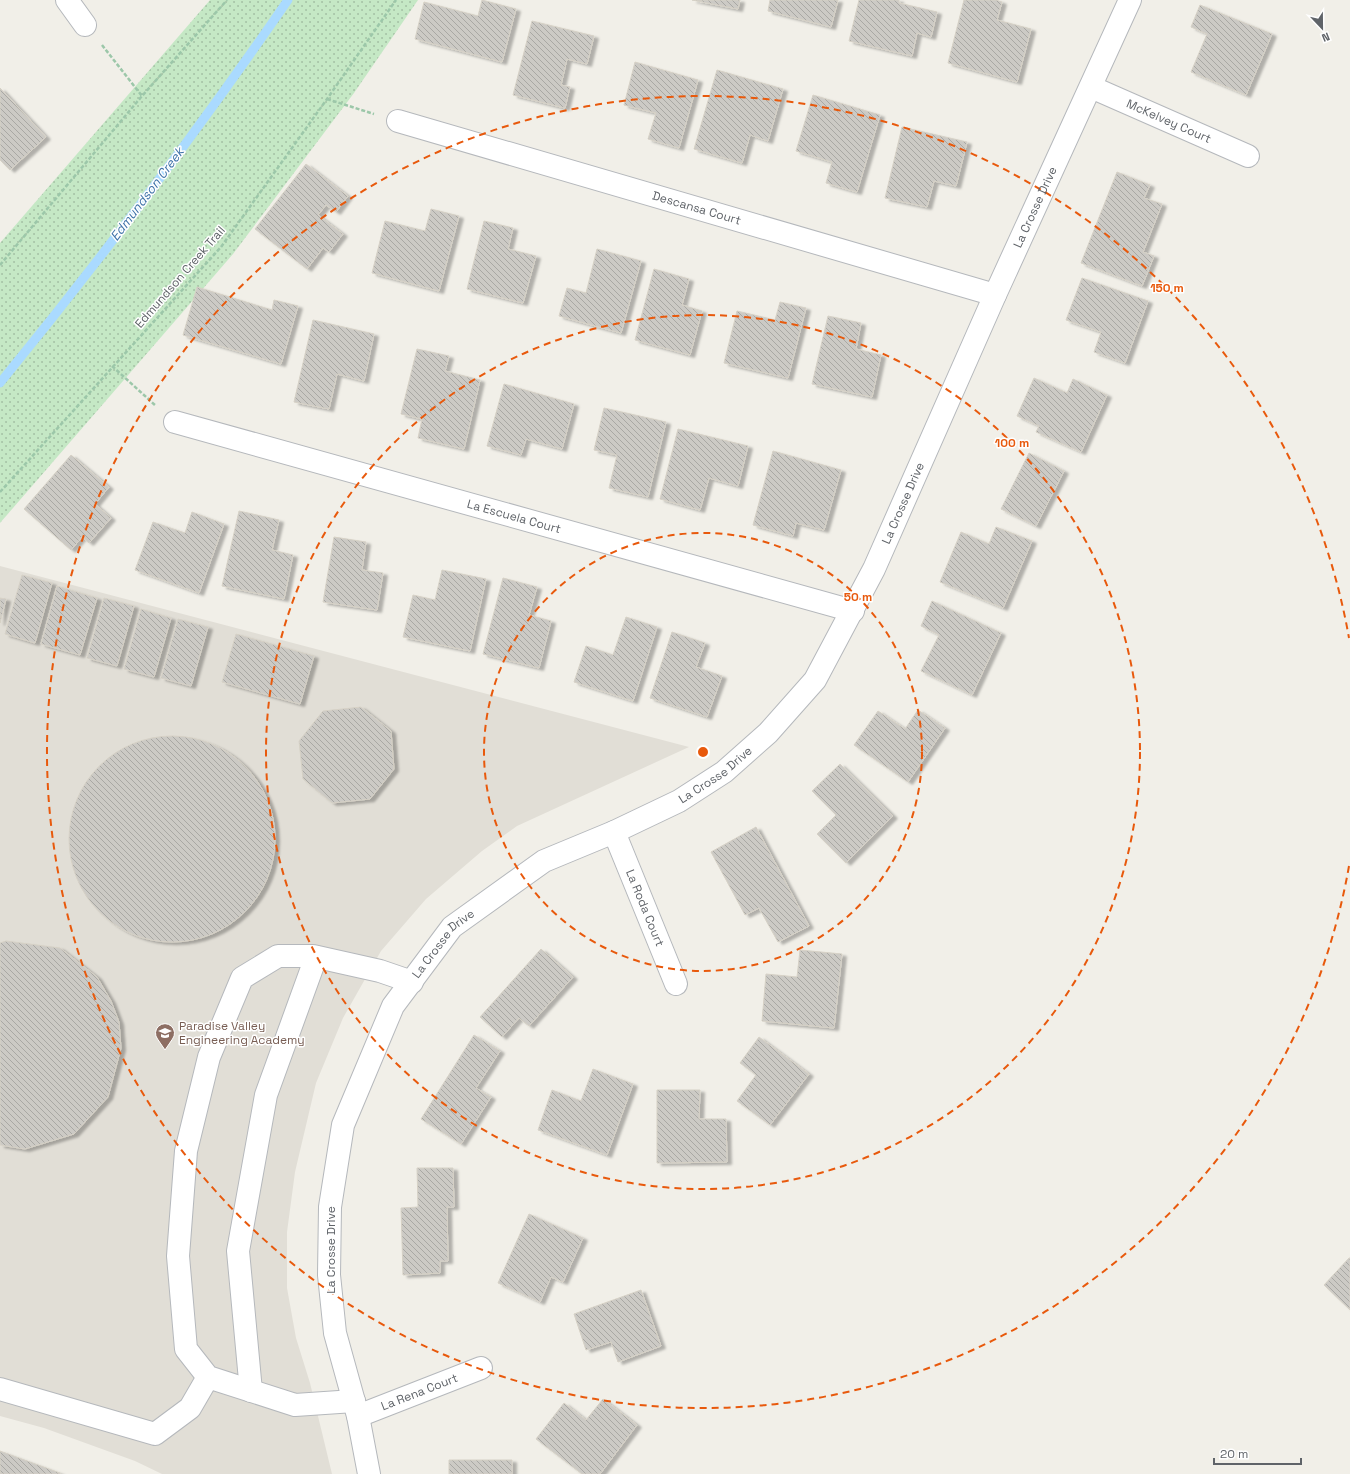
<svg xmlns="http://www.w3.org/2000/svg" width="1350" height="1474" font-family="'Space Grotesk',sans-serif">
<defs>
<pattern id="park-dots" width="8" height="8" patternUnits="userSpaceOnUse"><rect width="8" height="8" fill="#c5e8c5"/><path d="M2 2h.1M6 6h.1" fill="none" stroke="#a3c0a4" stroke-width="1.8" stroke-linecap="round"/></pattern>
<pattern id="building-back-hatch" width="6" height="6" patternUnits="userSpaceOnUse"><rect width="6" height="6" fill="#cccac5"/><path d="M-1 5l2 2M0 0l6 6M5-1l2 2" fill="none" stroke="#a9a8a4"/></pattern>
<filter id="shadow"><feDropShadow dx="4.5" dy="2.5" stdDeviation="1" flood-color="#0004"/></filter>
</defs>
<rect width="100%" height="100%" fill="#f1efe8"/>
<path fill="#e1ded6" d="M0 566 689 747 517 826 482 851 426 899 381 951 343 1018 316 1083 295 1172 287 1232V1288L296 1338 310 1383 332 1474H162L135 1461 44 1428 0 1416Z"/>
<path fill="url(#park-dots)" d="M210 0H418L354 93 233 254 0 523V243Z"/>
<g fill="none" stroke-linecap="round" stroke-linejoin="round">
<path stroke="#aadaff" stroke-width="9" d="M0 383C101 259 197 132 288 0"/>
</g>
<path fill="url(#building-back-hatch)" stroke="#d6d1c6" filter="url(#shadow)" d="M482 0 516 9 502 62 415 39 424 2 478 16Z
M692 0H740L738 9Z
M770 0H838L831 27 768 11Z
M859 0H899V3L937 12 931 37 917 33 912 56 849 41Z
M964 0H996L1002 2 997 20 1031 29 1017 82 948 63Z
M1200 5 1272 34 1246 95 1191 72 1207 34 1191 27Z
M532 21 594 36 587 64 567 59 561 85 570 87 565 108 513 95Z
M635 62 698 80 679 148 648 139 656 113 624 105Z
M717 70 783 89 768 141 750 135 742 163 694 149Z
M0 88 46 137 10 170 0 160Z
M813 95 880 115 857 192 826 183 832 162 796 151Z
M902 127 967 142 956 186 934 181 927 207 885 198Z
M306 164 348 196 336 212 326 205 318 215 343 234 329 252 323 248 307 269 255 229Z
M1117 172 1150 185 1144 198 1162 204 1143 252 1154 256 1142 286 1081 263Z
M431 209 459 216 439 291 372 273 385 221 425 231Z
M484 221 513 228 508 249 536 256 523 303 467 289Z
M597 249 641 261 621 333 559 316 567 288 586 293Z
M654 269 689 279 682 305 702 311 690 355 635 340Z
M1082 278 1148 301 1125 363 1094 352 1101 332 1066 320Z
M197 287 272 310 274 300 298 306 281 364 183 335Z
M780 302 806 308 788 378 724 363 737 311 775 320Z
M828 316 861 323 856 349 881 355 872 397 812 384Z
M313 320 374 334 364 381 337 374 329 409 294 402Z
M417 349 449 356 445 371 480 380 464 449 418 438 422 419 401 414Z
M1034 378 1067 393 1073 379 1107 395 1081 452 1036 432 1039 426 1017 416Z
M504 384 574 404 562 449 526 439 521 455 487 446Z
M604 408 666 422 648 497 609 488 617 455 594 450Z
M678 429 748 446 738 486 709 478 700 510 660 499Z
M773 451 841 470 824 530 796 523 793 536 753 525Z
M1029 453 1064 471 1036 526 1001 509Z
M71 455 109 487 95 504 111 518 89 543 82 537 71 550 24 509Z
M239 511 279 520 272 550 293 555 284 599 222 586Z
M192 512 224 524 199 593 135 570 153 522 185 533Z
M996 527 1032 541 1003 608 940 582 961 532 989 544Z
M334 537 366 542 362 570 383 573 377 610 323 602Z
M442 570 486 579 470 651 403 637 413 595 435 600Z
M22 575 52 583 35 643 5 634Z
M503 578 537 587 529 615 551 621 539 668 483 654Z
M57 586 97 598 80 655 41 644Z
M0 598 6 599 0 623Z
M104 598 134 606 117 666 87 658Z
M932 601 1001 633 972 695 921 671 939 635 921 626Z
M141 609 171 618 154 677 124 669Z
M626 617 657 627 633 701 574 682 586 646 613 655Z
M178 619 208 627 191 686 161 678Z
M672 632 705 643 696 667 722 676 707 717 650 698Z
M236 634 314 656 300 704 222 682Z
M361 707 391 731 394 769 370 799 332 803 303 779 299 741 323 711Z
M918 710 945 728 908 782 854 745 878 711 905 729Z
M69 839a103 103 0 1 1 206 0a103 103 0 1 1-206 0Z
M840 764 893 816 846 863 817 834 836 815 812 791Z
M756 827 809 926 778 942 759 908 745 915 711 852Z
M6 941 60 948 97 977 111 1001 119 1022 121 1048 108 1097 74 1134 25 1149 0 1145V943Z
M541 949 573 977 529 1026 519 1018 502 1037 480 1017Z
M800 950 842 954 834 1028 762 1021 766 974 797 977Z
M474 1035 500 1051 476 1088 491 1097 461 1144 421 1119Z
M759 1037 809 1074 770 1125 737 1101 756 1075 740 1063Z
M593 1069 633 1084 607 1155 538 1130 552 1090 581 1101Z
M657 1090H700L699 1119H726L727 1162 657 1163Z
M417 1168H453L454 1207H447L448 1261H440V1273L403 1275 401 1208 418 1207Z
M529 1214 583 1238 563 1282 551 1277 540 1302 498 1283Z
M1349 1258H1350V1310L1324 1285Z
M641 1290 661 1346 618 1362 611 1342 586 1350 574 1314Z
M603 1399 637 1425 600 1474H582L536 1439 564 1403 586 1420Z
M0 1451 60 1473V1474H0Z
M449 1460H512V1474H449Z"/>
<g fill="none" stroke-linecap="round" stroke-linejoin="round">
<defs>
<g id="minor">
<path d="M67 0 85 25"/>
<path id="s1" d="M1091 87 1248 156"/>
<path id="s2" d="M398 121 995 295"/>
<path id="s3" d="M175 422 853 611"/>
<path id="s4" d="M614 832 676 984"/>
<path d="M0 1389 155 1434 190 1408 208 1377"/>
<path d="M251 1391 238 1251 266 1095 316 957"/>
<path d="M354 1401 295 1405 208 1377 186 1349 178 1256 186 1151 209 1057 242 978 278 956H313L380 971 412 982"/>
<path id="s5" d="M358 1416 481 1368"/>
<path id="s6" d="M369 1474 358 1416 335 1333 329 1275 330 1207 343 1125 393 1006 452 927 544 861 614 832 679 801 724 772 768 733 815 680 874 569 995 295 1130 0"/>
</g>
</defs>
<use href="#minor" stroke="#b5b8bc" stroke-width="24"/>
<path stroke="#9cc7a9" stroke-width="2.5" stroke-dasharray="4 2" stroke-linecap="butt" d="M102 45 142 96
M327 99 374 114
M0 265 142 96 227 0
M112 366 156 406
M0 492 221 247 327 99 396 0"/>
<use href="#minor" stroke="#fff" stroke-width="22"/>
</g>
<g fill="none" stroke="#e8590c" stroke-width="2" stroke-dasharray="7 5">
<circle cx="703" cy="752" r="219"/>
<circle cx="703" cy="752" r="437"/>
<path d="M1349 866A656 656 0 1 1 1349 638"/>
</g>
<defs>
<symbol id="school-pin" viewBox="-11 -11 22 30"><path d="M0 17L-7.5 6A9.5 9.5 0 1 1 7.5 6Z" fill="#8d6e63" stroke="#fff"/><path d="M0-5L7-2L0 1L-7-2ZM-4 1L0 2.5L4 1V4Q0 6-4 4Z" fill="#fff"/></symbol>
</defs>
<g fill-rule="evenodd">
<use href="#school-pin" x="154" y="1022" width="22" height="30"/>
</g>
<g text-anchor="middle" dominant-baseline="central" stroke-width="3" stroke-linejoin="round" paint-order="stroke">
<g font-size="12" fill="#5f6368" stroke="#fff">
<text stroke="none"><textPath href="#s1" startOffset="85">McKelvey Court</textPath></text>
<text stroke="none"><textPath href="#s6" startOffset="1548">La Crosse Drive</textPath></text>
<text stroke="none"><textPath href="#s2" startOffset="311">Descansa Court</textPath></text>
<text transform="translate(180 277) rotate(-49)">Edmundson Creek Trail</text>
<text stroke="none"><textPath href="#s6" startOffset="1224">La Crosse Drive</textPath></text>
<text stroke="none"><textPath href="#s3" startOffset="352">La Escuela Court</textPath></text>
<text stroke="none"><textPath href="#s6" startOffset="888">La Crosse Drive</textPath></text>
<text stroke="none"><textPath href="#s4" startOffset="82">La Roda Court</textPath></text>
<text stroke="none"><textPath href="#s6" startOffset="564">La Crosse Drive</textPath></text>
<text transform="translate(331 1250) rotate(-90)">La Crosse Drive</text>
<text stroke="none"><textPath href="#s5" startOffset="66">La Rena Court</textPath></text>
</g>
<g font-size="12" fill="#785e54" stroke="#fff" text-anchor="start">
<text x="179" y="1026">Paradise Valley<tspan x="179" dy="14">Engineering Academy</tspan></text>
</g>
<g font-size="13" font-style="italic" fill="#4174aa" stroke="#fff">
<text transform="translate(147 194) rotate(-53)">Edmundson Creek</text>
</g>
</g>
<circle cx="703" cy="752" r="6" fill="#e8590c" stroke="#fff" stroke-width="2"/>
<g font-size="12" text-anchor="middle" font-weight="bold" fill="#e8590c" stroke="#fff" stroke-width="3" stroke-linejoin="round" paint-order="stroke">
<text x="1167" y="292">150 m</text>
<text x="1012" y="447">100 m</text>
<text x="858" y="601">50 m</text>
</g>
<g transform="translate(1322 28) rotate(158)" stroke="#ffffff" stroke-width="3" paint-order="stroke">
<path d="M0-3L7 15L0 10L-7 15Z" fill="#5f6368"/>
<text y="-6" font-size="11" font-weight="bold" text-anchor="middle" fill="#5f6368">N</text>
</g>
<path d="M1214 1458v6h87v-6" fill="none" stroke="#5f6368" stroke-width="2"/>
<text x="1220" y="1458" font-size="12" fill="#5f6368" stroke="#ffffff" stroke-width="3" paint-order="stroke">20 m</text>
</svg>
